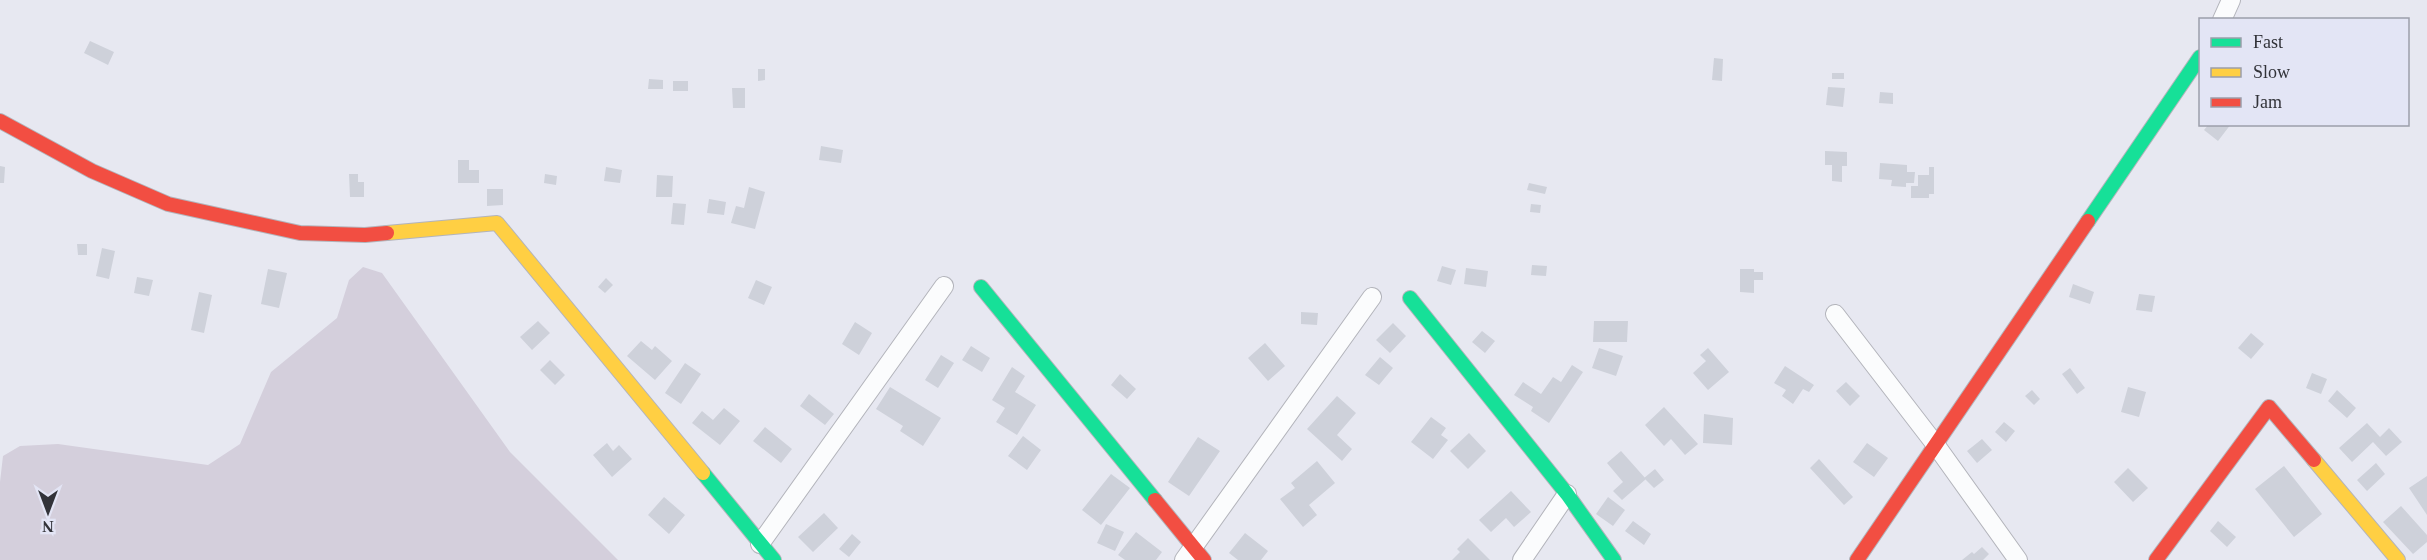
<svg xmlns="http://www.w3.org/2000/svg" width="2427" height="560" font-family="'Times New Roman',serif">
<rect width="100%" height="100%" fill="#e7e8f1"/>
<path fill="#d4cfdc" d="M363 267 382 273 510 452 618 560H0V482L3 456 20 446 58 444 208 465 240 444 271 372 337 318 349 280Z"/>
<path fill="#ced1da" d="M90 41 114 52 108 65 84 53Z
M1714 58 1723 59 1722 81 1712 80Z
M758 69H765V80L758 81Z
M1832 73H1844V79H1832Z
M649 79 663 80V89H648Z
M673 81H688V91H673Z
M1828 87 1845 88 1843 107 1826 105Z
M732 88H745V108H733Z
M1880 92 1893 93V104L1879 103Z
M2209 124H2231L2218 141 2204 130Z
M821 146 843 150 841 163 819 160Z
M1825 151 1847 152V166H1842V182L1832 181V165H1825Z
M458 160H469V170H479V183H458Z
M1880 163 1907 165V172H1915L1914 183H1906V187L1891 186 1892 180 1879 179Z
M0 166 5 167 4 183H0Z
M606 167 622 170 620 183 604 181Z
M1929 167H1934V194H1929V198H1911V186H1918V175H1929Z
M349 174H358V182H364V197H350Z
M545 174 557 176 556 185 544 183Z
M657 175 673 176 672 197H656Z
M1529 183 1547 187 1545 194 1527 190Z
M749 187 765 192 755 229 731 223 736 206 744 208Z
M487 189H503V205L487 206Z
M709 199 726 202 724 215 707 213Z
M673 203 686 204 684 225 671 224Z
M1531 204 1541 205 1540 213 1530 212Z
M77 244H87V255H78Z
M102 248 115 251 109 279 96 276Z
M1532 265 1547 266 1546 276 1531 275Z
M1442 266 1456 270 1451 285 1437 281Z
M1466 268 1488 271 1486 287 1464 284Z
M268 269 287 273 279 308 261 304Z
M1740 269H1754V272H1763V280H1754V293L1740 292Z
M137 277 153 280 149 296 134 293Z
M606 278 613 285 605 293 598 287Z
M756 280 772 287 764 305 748 298Z
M2073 284 2094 292 2090 304 2069 297Z
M199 292 212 295 204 333 191 330Z
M2139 294 2155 296 2152 312 2136 310Z
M1301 312 1318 313 1317 325 1301 324Z
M538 321 550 333 532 350 520 337Z
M1594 321H1628L1627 342H1593Z
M855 322 872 333 859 355 842 344Z
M1393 323 1406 336 1390 353 1376 340Z
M1482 331 1495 341 1485 353 1472 342Z
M2251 333 2264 344 2251 359 2238 348Z
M641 341 652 350 655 346 672 361 655 380 627 356Z
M1265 343 1285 366 1268 381 1248 358Z
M971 346 990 358 982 372 962 360Z
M1599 348 1623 356 1616 376 1592 368Z
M1708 348 1729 372 1708 390 1693 373 1706 361 1700 355Z
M941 355 954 363 938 388 925 380Z
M1380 357 1393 368 1379 385 1365 375Z
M550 360 565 375 555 385 540 370Z
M685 363 701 374 681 404 665 393Z
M1572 365 1583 372 1549 423 1531 411 1533 407 1514 395 1523 382 1541 394 1553 377 1561 382Z
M1785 366 1814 385 1809 392 1803 389 1793 404 1782 396 1786 390 1774 383Z
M1012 367 1025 376 1015 392 1036 405 1017 435 996 422 1005 408 992 400Z
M2070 368 2085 388 2077 394 2062 374Z
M2312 373 2327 379 2321 394 2306 388Z
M1120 374 1136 389 1127 399 1111 385Z
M1846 382 1860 396 1850 406 1836 391Z
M890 387 941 418 923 446 900 431 903 426 876 409Z
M2128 387 2146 392 2139 417 2121 412Z
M2032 390 2040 399 2034 405 2025 396Z
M2337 390 2356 408 2347 418 2328 401Z
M809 394 834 414 825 425 800 406Z
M1337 396 1356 413 1337 435 1352 449 1342 461 1307 429Z
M1664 407 1698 444 1685 455 1671 439 1664 446 1645 425Z
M724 408 740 421 720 445 692 423 702 411 713 420Z
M1704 414 1733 418 1732 445 1703 443Z
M1431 417 1446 428 1441 435 1448 440 1433 459 1411 442Z
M2004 422 2015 431 2006 442 1995 432Z
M2367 423 2380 437 2389 428 2402 442 2386 456 2373 442 2352 462 2339 448Z
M765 427 792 449 781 463 753 441Z
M1469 433 1486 451 1468 469 1450 451Z
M1023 436 1041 450 1027 470 1008 456Z
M1198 437 1220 451 1189 496 1168 482Z
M1982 439 1992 450 1977 463 1967 451Z
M607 443 613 451 619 445 632 459 612 477 593 455Z
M1867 443 1888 458 1874 477 1853 462Z
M1621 451 1646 479 1622 500 1613 491 1623 482 1607 463Z
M1819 459 1853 497 1844 505 1810 468Z
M1317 461 1335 483 1309 505 1317 515 1303 527 1280 499 1295 488 1291 483Z
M2376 463 2385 474 2367 491 2357 480Z
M2284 466 2322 514 2294 537 2255 489Z
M2128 468 2148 488 2133 502 2114 482Z
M1655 469 1664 480 1654 488 1644 478Z
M1111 474 1130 488 1101 525 1082 510Z
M2427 476V515L2409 488Z
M1511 491 1531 512 1514 527 1506 518 1491 532 1479 520Z
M664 497 685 515 669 534 648 515Z
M1608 497 1625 510 1613 526 1596 514Z
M2401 506 2427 535V542L2413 554 2383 522Z
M824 513 838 528 813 552 798 537Z
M1633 521 1651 534 1644 545 1625 531Z
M2218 521 2236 537 2227 547 2210 531Z
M1106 524 1124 532 1115 551 1097 543Z
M1136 532 1162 552 1156 560H1125L1118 555Z
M1245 533 1268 551 1261 560H1238L1229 553Z
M852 534 861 542 849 557 839 549Z
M1468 538 1490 560H1452L1460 552 1457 549Z
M1982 547 1989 554 1983 560H1962L1972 552 1974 554Z"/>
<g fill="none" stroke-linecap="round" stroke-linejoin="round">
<defs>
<path id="street" d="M2222 20 2231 0
M1835 314 1935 444 2018 560
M760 544 944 286
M1184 560 1372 297
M1522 560 1567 494"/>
<path id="fast" d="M2088 221 2200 57
M981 287 1155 500
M1410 298 1567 494 1614 560
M703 473 774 560"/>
<path id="slow" d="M387 233 497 223 703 473
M2314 460 2398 560"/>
<path id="jam" d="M0 121 92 171 168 204 300 233 365 235 387 233
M1155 500 1204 560
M1857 560 2088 221
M2156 560 2269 407 2314 460"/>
</defs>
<use href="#street" stroke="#b3b4bb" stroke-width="20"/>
<use href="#fast" stroke="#b3b4bb" stroke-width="16"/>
<use href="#slow" stroke="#b3b4bb" stroke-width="16"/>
<use href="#jam" stroke="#b3b4bb" stroke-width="16"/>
<use href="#street" stroke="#fbfcfd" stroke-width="18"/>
<use href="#fast" stroke="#16e098" stroke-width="14"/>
<use href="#slow" stroke="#ffcf43" stroke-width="14"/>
<use href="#jam" stroke="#f24e42" stroke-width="14"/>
</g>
<rect x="2199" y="18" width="210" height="108" fill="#e3e5f5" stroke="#9c9eaa" stroke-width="1.5"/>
<rect x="2211" y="38" width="30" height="9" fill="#16e098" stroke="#9c9eaa" stroke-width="1.5"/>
<text x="2253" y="48" font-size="18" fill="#323339">Fast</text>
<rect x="2211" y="68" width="30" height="9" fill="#ffcf43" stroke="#9c9eaa" stroke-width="1.5"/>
<text x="2253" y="78" font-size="18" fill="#323339">Slow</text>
<rect x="2211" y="98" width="30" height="9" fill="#f24e42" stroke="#9c9eaa" stroke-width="1.5"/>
<text x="2253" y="108" font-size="18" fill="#323339">Jam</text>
<g transform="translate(48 512) rotate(180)" stroke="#e3e5f5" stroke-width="4.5" paint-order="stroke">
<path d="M0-4.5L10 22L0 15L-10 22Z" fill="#323339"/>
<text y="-9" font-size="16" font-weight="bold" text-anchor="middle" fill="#323339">N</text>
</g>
</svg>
